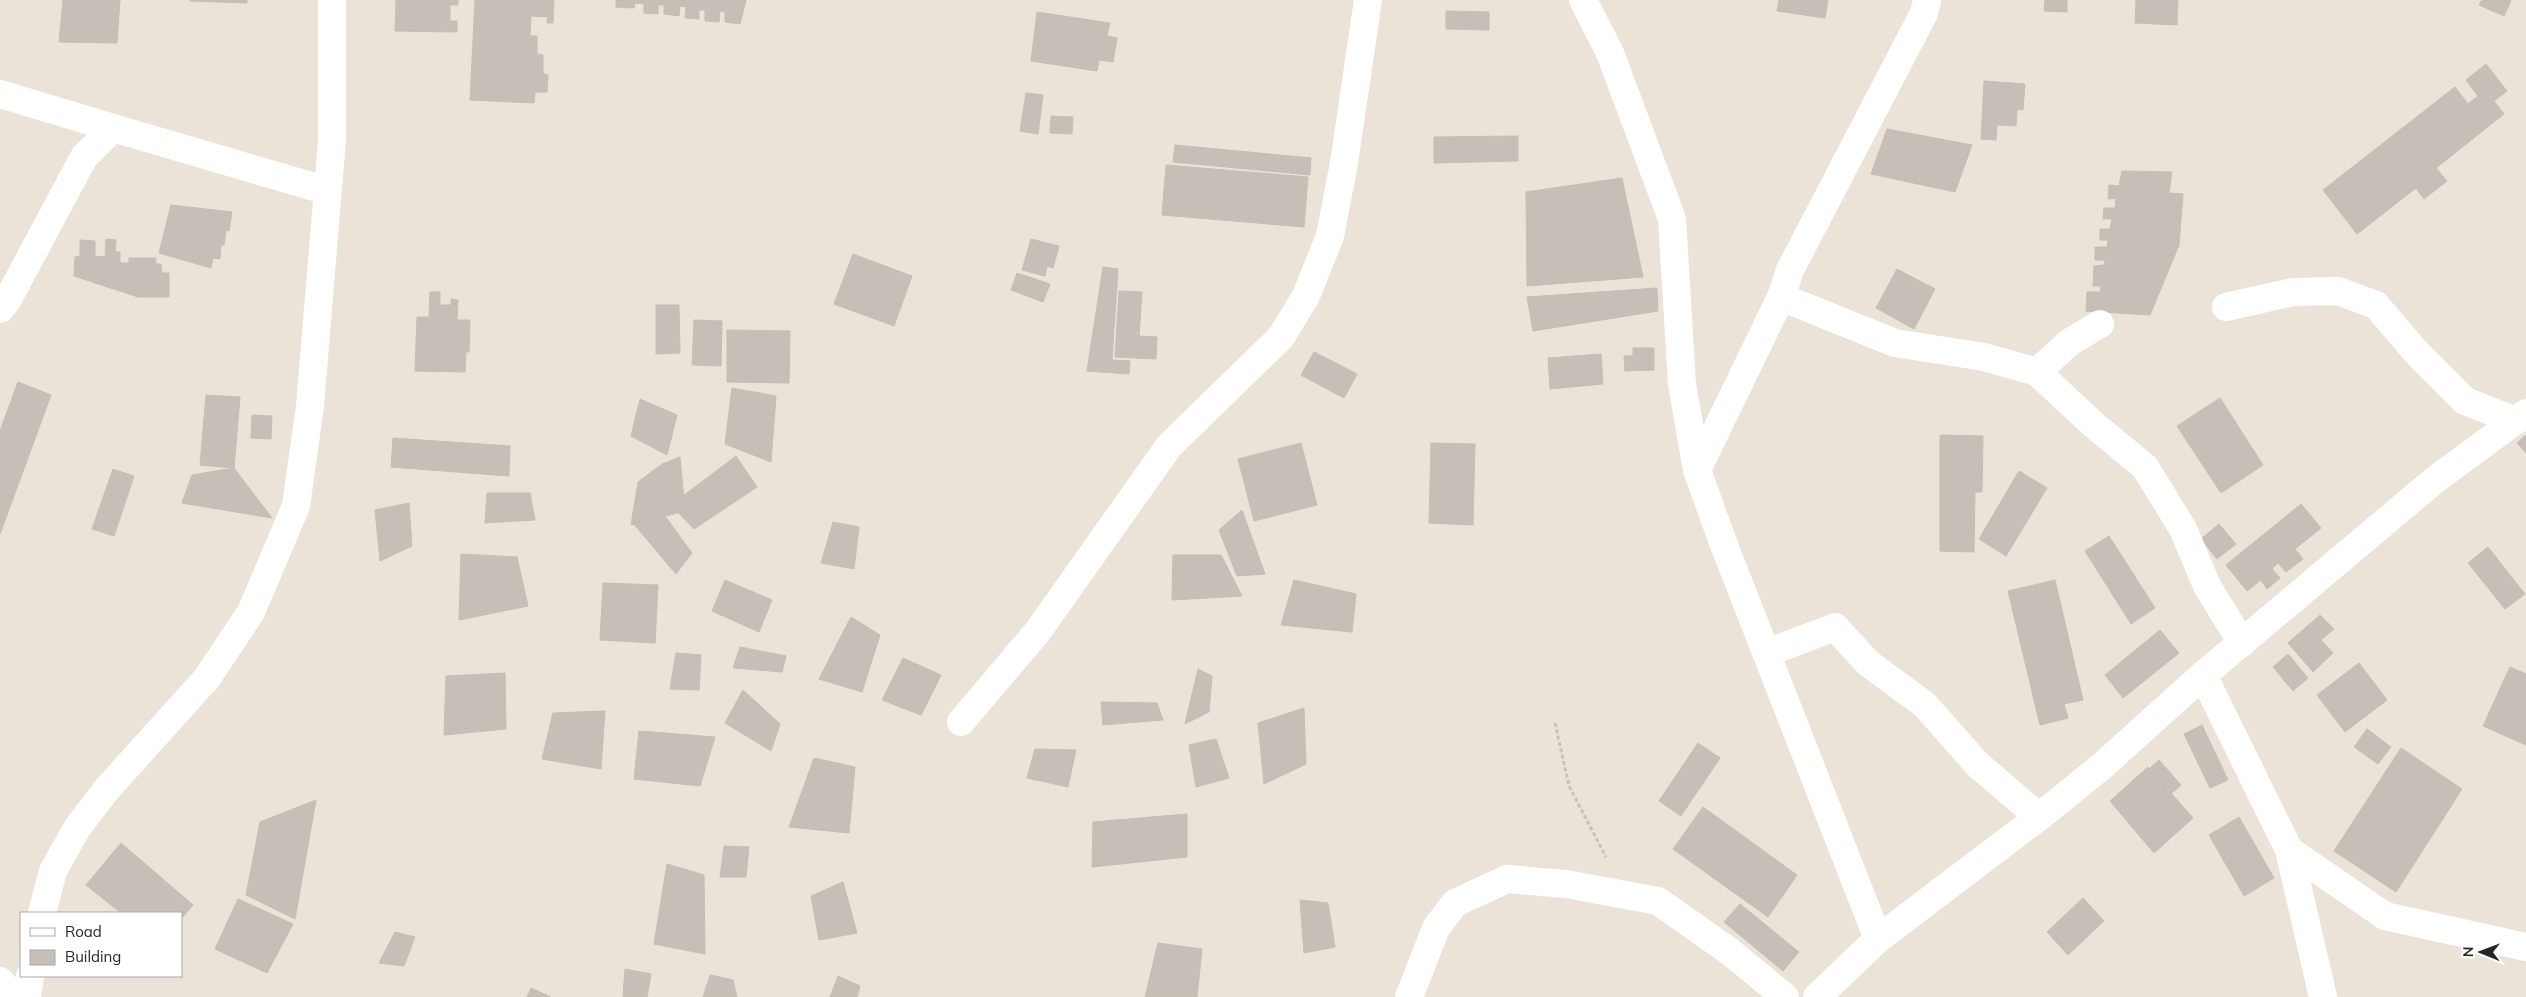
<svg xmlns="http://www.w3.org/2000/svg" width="2526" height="997" font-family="Mulish,sans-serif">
<rect width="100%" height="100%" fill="#ebe2d8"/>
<path fill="#c5bfb8" stroke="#c5beb2" d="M63 0H120L117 43 59 42Z
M190 0H247V3L190 1Z
M396 0H458V5H450V21H457V32L395 31Z
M475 0H554L553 23H547L548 17 531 16 530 36H537V54L543 55V74L548 75 547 92H535L534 103 470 100Z
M616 0H746L740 24 725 22V12L720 11 719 22 705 21V10H699V19L685 18 686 7 680 6 679 16 664 14V5H658V14L644 13V4L635 3 634 8 616 7Z
M1779 0H1828L1825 18 1777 11Z
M2045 0H2067V12L2044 11Z
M2136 0H2178L2177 25 2135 23Z
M2482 0H2511L2504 16 2479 5Z
M1446 11 1489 12V30L1446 29Z
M1037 12 1110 23 1107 36 1117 38 1113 62 1099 60 1097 71 1031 61Z
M2486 64 2507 91 2494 101 2504 114 2436 168 2447 181 2424 199 2416 188 2357 234 2323 190 2455 87 2468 104 2478 96 2466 80Z
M1984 81 2025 84 2023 110 2017 109 2016 126 1997 125 1996 140 1981 139Z
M1026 93 1043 95 1038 134 1020 131Z
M1051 116 1073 117 1072 134 1050 133Z
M1887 129 1972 145 1955 192 1871 174Z
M1518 136V161L1434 163V137Z
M1175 145 1311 158 1310 175 1173 162Z
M1166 165 1308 177 1304 227 1162 215Z
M2122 171 2172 172 2169 193 2183 194 2179 245 2150 315 2086 311 2087 292H2100L2101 286H2093L2094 266 2104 265 2105 260H2095V247H2107L2108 240H2100V229H2110L2112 219H2103L2104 208H2115L2116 198 2108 199 2109 185 2119 186Z
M1622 178 1643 277 1527 286 1526 192Z
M171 205 232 212 229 231 226 230 224 245H221L220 259 213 258 211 268 159 253Z
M106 239 116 240 115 252H120V263H129V258H156V264H161L162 273H169V297H138L74 276 75 257 80 256V240L95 241V256L105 257Z
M1031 239 1059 246 1053 268 1047 266 1045 276 1022 270Z
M853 254 912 276 894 326 834 304Z
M1103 267 1118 269 1112 360 1130 361 1129 374 1087 371Z
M1897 269 1935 289 1914 329 1876 308Z
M1017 273 1050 284 1043 302 1011 290Z
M1657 288 1658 311 1533 331 1527 297Z
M1119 291 1142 292 1139 336 1157 337 1156 359 1115 357Z
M430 292H440V305H451V299L458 300 457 320H470L469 352H466L465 372 415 371 417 317H429Z
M656 305H679L680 353 656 354Z
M694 320 722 321 721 366 692 365Z
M727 330 790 331 789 383 727 382Z
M1633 348H1654V370L1625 371 1624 356H1633Z
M1314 352 1357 374 1344 398 1301 375Z
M1601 354 1603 384 1550 389 1548 358Z
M18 382 51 395 0 534V431Z
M732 388 776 396 771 462 725 444Z
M206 395 240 397 234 468 200 465Z
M2220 398 2263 465 2221 493 2177 426Z
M640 399 677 415 667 455 631 436Z
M252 415 272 416 271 439 251 438Z
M1940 435 1983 436 1982 492H1975L1974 552 1940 551Z
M2526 435V453L2517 443Z
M393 438 510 446 509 476 391 467Z
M1301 443 1317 505 1254 521 1238 459Z
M1431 443 1475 444 1473 525 1429 523Z
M736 456 757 487 694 529 671 505Z
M680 457 685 511 631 525 638 482 662 464Z
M234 468 272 518 182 503 192 475Z
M113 469 134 476 114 536 92 529Z
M2019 471 2047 488 2006 556 1979 539Z
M487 493H530L535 520 485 523Z
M409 503 412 546 380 561 375 510Z
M2301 504 2321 528 2295 549 2303 559 2286 572 2278 563 2272 569 2280 578 2267 589 2261 580 2247 591 2226 565Z
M659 508 692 553 676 574 633 523Z
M1242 510 1265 574 1237 576 1219 530Z
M833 522 859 527 854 569 821 563Z
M2219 524 2236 544 2217 559 2201 539Z
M2109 536 2155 608 2131 624 2085 551Z
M2488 547 2525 594 2505 609 2468 563Z
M461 554 517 557 528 606 459 620Z
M1173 555H1221L1242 596 1172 600Z
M725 580 772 600 759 632 712 611Z
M1294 580 1356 594 1352 632 1281 625Z
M2055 580 2083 700 2064 704 2068 718 2040 725 2008 591Z
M603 583 658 585 655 643 600 640Z
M2320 615 2334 629 2321 640 2333 653 2313 672 2288 643Z
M851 617 880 635 862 692 819 679Z
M2160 630 2179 653 2123 698 2105 675Z
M740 647 786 656 782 672 733 668Z
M676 653 701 655 699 690 670 689Z
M2288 654 2308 678 2293 691 2273 667Z
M903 658 941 675 921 715 882 700Z
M2359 663 2387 700 2345 732 2317 695Z
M2510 667 2526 674V745L2483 726Z
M1198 669 1212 676 1209 712 1185 724Z
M505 673 506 729 444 735 446 676Z
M743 690 780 724 771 751 725 723Z
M1101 702 1157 703 1163 720 1103 725Z
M1304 708 1306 764 1264 784 1258 723Z
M605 711 601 769 542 759 553 713Z
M2202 725 2228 780 2210 788 2184 734Z
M2367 729 2391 747 2378 764 2354 747Z
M639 731 715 737 700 786 634 779Z
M1216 739 1229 778 1196 787 1189 745Z
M1698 743 1720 758 1681 816 1659 801Z
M2401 748 2462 789 2396 892 2334 851Z
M1035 749 1076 750 1068 787 1027 778Z
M814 758 855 767 849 833 789 827Z
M2159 760 2181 785 2172 793 2150 768Z
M2148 767 2193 818 2154 853 2110 801Z
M316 800 295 919 246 895 260 822Z
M1703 807 1797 875 1768 917 1673 849Z
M1187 814V857L1092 867 1093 822Z
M2239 817 2274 878 2244 896 2209 835Z
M121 843 193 905 181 919V913H121L86 885Z
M724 846 749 847 746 877H720Z
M667 864 704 875 705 954 654 944Z
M843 882 857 933 819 940 811 896Z
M2083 898 2104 921 2068 955 2047 932Z
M238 899 293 924 267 973 215 949Z
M1300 900 1328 903 1335 947 1304 953Z
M1740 904 1799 952 1783 971 1724 922Z
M395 932 415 937 404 966 379 963Z
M1158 943 1202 949 1197 997H1145Z
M625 969 651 974 647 997H623Z
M710 975 733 980 737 997H703Z
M838 976 860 986 857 997H830Z
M531 988 551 997H527Z"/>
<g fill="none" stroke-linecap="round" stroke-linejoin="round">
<path stroke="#c3c3c3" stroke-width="3" stroke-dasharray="4 2.5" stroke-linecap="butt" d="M1555 723 1569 786 1606 857"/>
<path stroke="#fff" stroke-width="28" d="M1583 0 1610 53 1672 219 1682 384 1697 470 1724 545 1878 939
M0 94 113 128
M1781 297 1895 343 1984 357 2037 372 2094 425 2145 467 2183 529 2207 586 2242 643
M2226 307 2293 292 2338 291 2376 305 2416 352 2465 401 2516 421
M0 309 7 301 84 157 113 128 328 191
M2037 372 2070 342 2100 324
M1697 470 1781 297 1790 270 1924 13 1927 0
M1767 653 1835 627 1868 663 1925 705 1977 764 2039 817
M2203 675 2289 850 2323 997
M961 722 1038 631 1169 446 1281 337 1306 296 1330 236 1344 163 1368 0
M2289 850 2385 916 2526 947
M42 913 53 871 77 828 107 789 207 678 251 612 296 506 310 406 332 141V0
M0 981 15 997
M27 997 30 976
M1409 997 1436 928 1455 903 1507 879 1566 884 1658 901 1729 951 1785 997
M1817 997 1878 939 2039 817 2102 766 2203 675 2436 479 2526 413"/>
</g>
<rect x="20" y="912" width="162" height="65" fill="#ffffff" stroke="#a9a9a9"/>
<rect x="30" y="928" width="25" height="8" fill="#ffffff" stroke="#a9a9a9"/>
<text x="65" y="937" font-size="15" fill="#272727">Road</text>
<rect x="30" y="950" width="25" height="15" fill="#c5bfb8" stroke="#a9a9a9"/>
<text x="65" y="962" font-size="15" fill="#272727">Building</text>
<g transform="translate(2481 952) rotate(271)" stroke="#ffffff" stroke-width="4" paint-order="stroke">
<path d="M0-4L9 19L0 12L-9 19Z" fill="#272727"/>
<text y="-8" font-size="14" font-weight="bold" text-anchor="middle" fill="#272727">N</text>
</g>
</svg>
